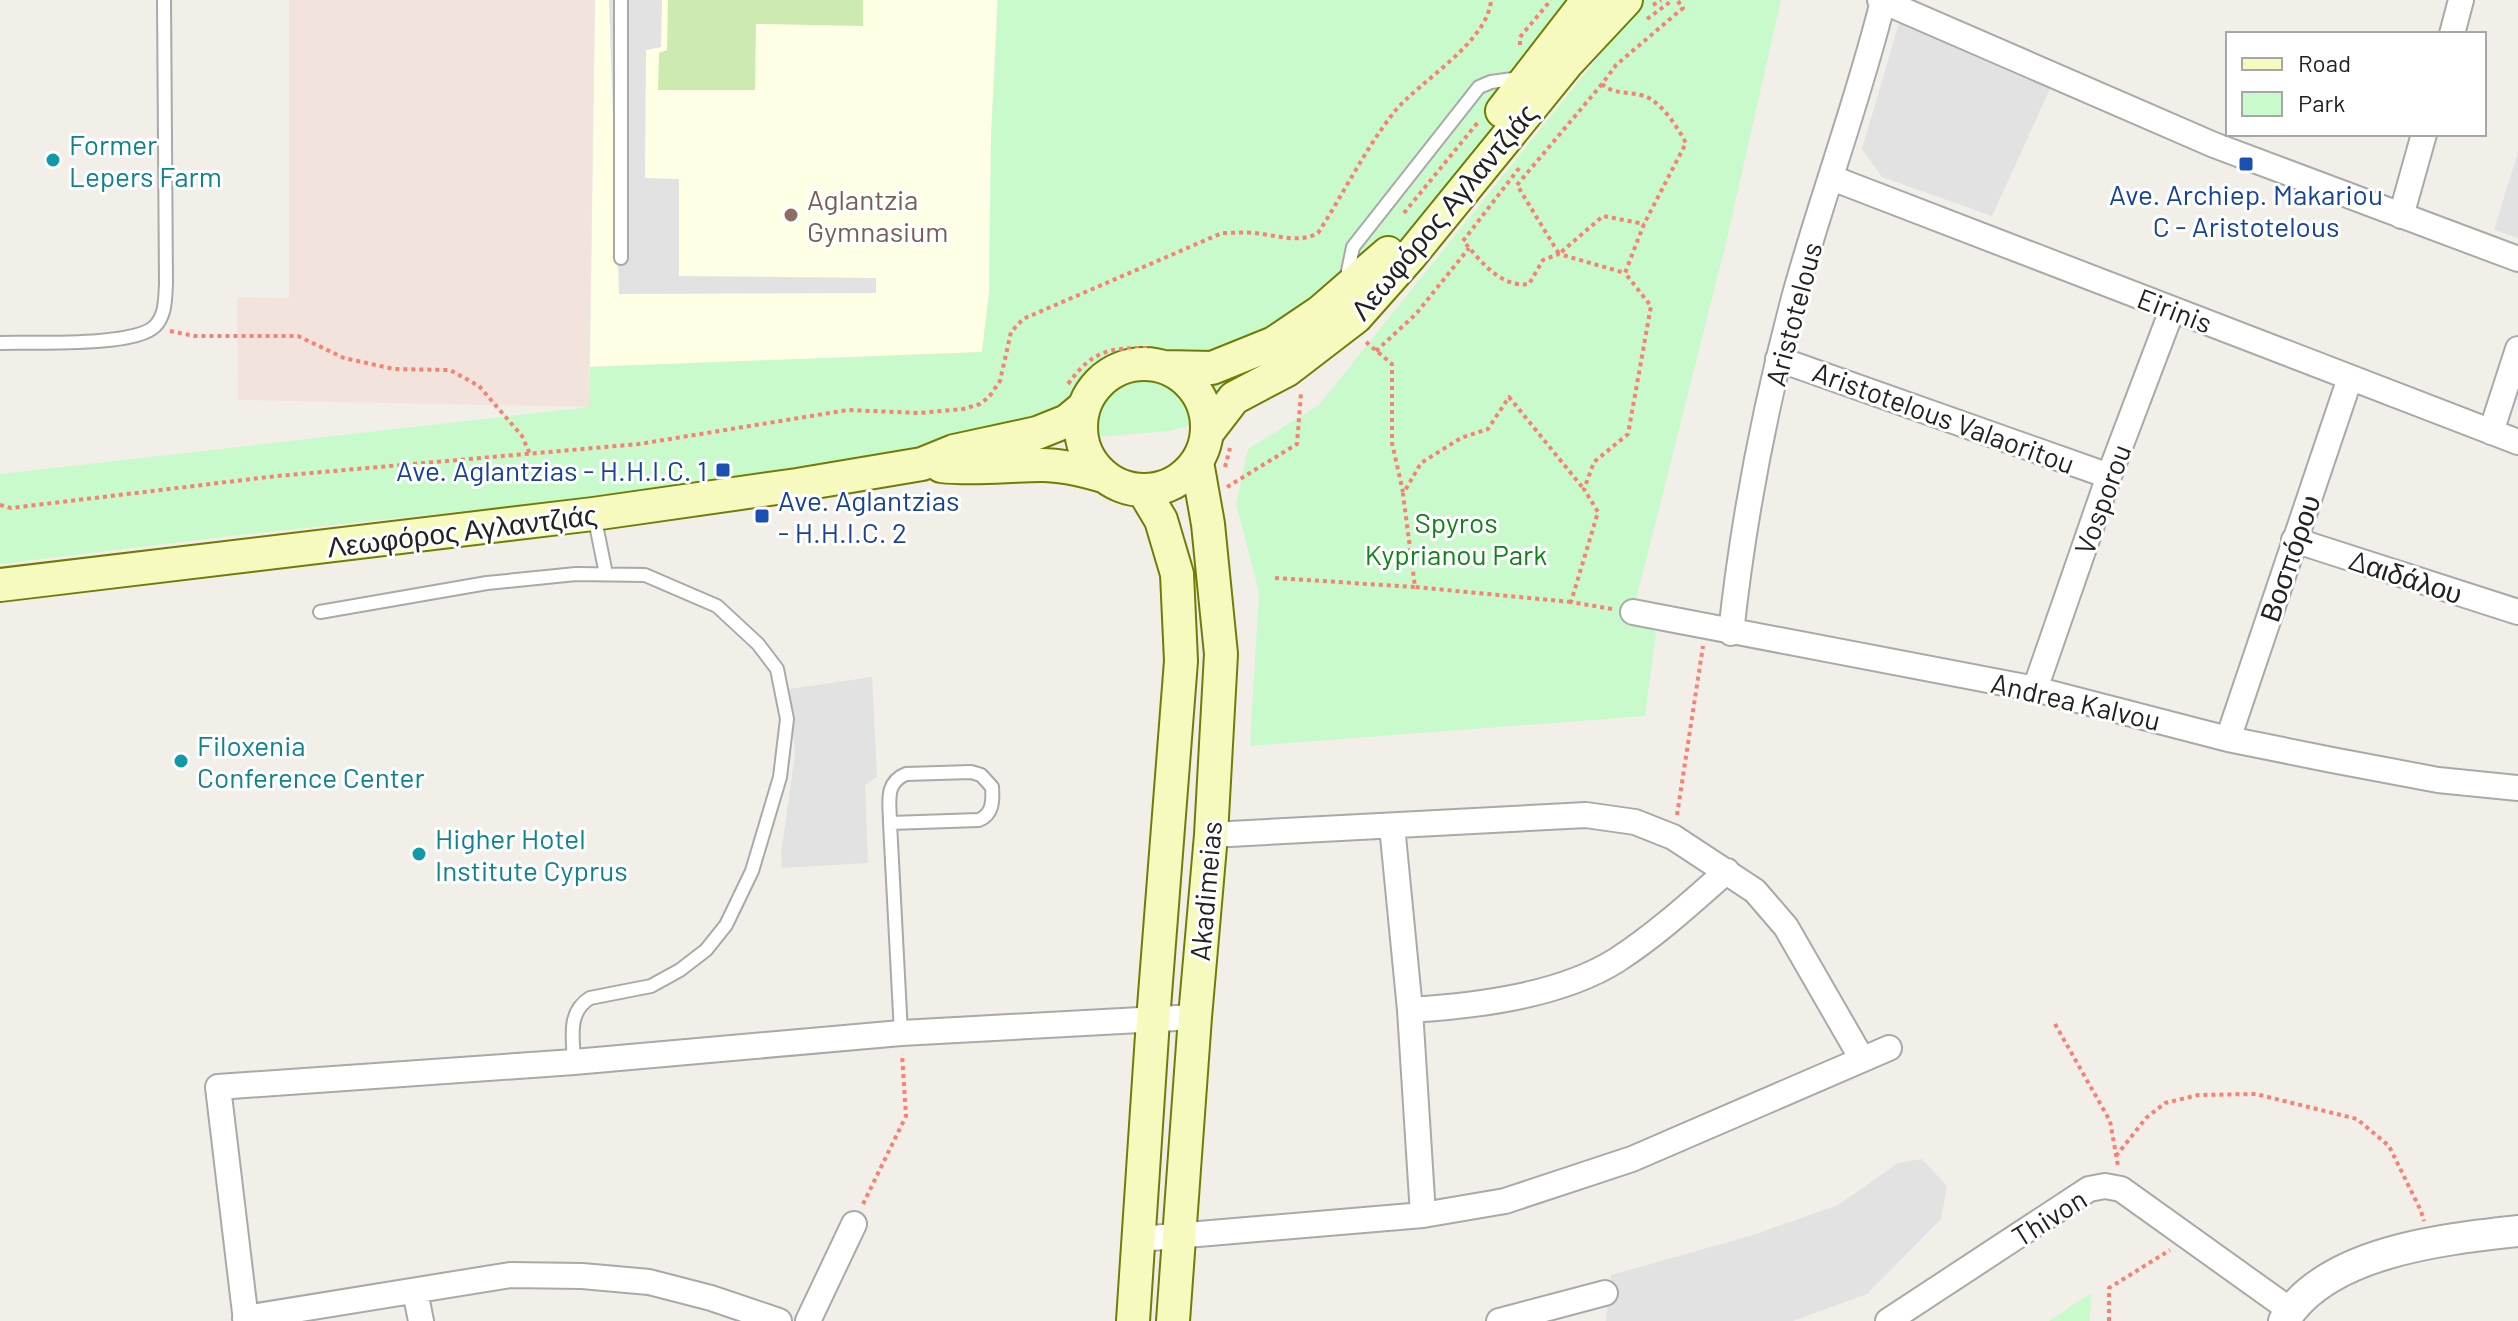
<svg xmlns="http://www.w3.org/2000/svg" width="2518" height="1321" font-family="Barlow,sans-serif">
<rect width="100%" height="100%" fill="#f2efe9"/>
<path fill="#ffffe5" d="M595 0H997L991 138 989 293 982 352 590 367Z"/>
<path fill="#f3e3dd" d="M289 0H595L589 407 238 400 237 297 289 298Z"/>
<path fill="#cdebb0" d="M668 0H863V26L756 24 755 90H658L659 53 667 50Z"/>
<path fill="#c8facc" d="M998 0H1595L1333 332 1236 413 1170 431 1082 438 946 459 222 537 0 564V474L589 407 590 367 982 352 989 293 991 138Z
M1644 0H1781L1726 243 1633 612 1656 633 1645 716 1250 746 1259 592 1236 504 1248 449 1319 405Z
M2091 1293 2090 1321H2049Z"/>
<path fill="#e2e2e2" d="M609 0H662L661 47 646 50 645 178 679 179V276L876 278V293L619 294Z
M1899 23 2050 89 1992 216 1882 177 1862 149Z
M2518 152V238L2494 230Z
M872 677 877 777 865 785 868 863 782 868 781 854 795 753 789 689Z
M1922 1159 1947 1186 1941 1219 1867 1294 1793 1321H1606L1611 1275 1750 1236 1838 1205 1898 1163Z"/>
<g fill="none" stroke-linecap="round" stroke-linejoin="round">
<defs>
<path id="service" d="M621 0V258
M1349 282 1348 271 1353 247 1479 87 1491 82 1520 78
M0 343C32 342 135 347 155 326 166 315 165 298 166 284L164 0
M594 515 606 574
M320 612 487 583 576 574 645 575 717 606 758 644 777 669 787 719 780 777 752 871 726 925 706 950 680 970 651 986 590 998C567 1012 573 1038 574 1062
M890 823 979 820C993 814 993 801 992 787L981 775 971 772 906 774C884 783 890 803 890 823L901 1033"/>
<path id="minor" d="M1880 0 2214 145 2518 259
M2452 34 2461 0
M1832 178 2518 442
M2401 216 2424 134
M1778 359 2109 476
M2491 432 2518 349
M2294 540 2518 612
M1633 612 2035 689 2228 739 2332 760 2438 780 2518 788
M1731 633C1743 521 1765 407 1794 298 1821 199 1858 102 1883 1
M2035 689 2109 476 2172 310
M2228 739 2350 378
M1392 826 1410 1010 1423 1215
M1211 835 1586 815 1635 822 1673 837 1755 891 1786 927 1862 1059
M1410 1010C1475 1006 1560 996 1617 960 1657 934 1692 902 1727 871
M1140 1239 1423 1215 1505 1201 1632 1159 1889 1048
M415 1291 421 1321
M245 1318 510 1275 582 1276 649 1282 711 1298 779 1321
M246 1321 218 1087 574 1062 901 1033 1195 1017
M808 1321 854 1224
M1499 1321 1605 1293
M1888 1321 2089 1189 2105 1186 2121 1189 2290 1310"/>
<path id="tertiary" d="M2284 1321C2326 1251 2445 1239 2518 1231"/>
<path id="secondary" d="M1502 111 1588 0
M1081 427a63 63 0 1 1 126 0a63 63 0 1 1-126 0Z
M1165 367 1212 368 1274 343 1320 312 1388 253
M1207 433 1234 398 1287 370 1356 317 1411 255 1568 62 1626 0
M941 466C974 470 1008 465 1042 465 1063 465 1083 470 1103 476
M0 585 593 514 797 485 922 464 954 451 1037 433 1067 421 1084 407
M1133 1321 1153 1020 1181 661 1177 574 1161 520 1143 490
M1173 1321 1195 1017 1211 835 1221 654 1208 524 1197 462"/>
</defs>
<use href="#service" stroke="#a9a9a9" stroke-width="16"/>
<use href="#minor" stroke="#a9a9a9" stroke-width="28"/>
<use href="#tertiary" stroke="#a9a9a9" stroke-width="34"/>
<use href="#secondary" stroke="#707d05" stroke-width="36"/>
<path stroke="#fa8072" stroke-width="4" stroke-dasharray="4 4" stroke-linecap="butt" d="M1653 5 1661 0
M1647 19 1670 2 1669 0
M1520 45V37L1551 0
M1602 84 1517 185 1559 254 1603 216 1644 224
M1404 213 1479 121
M1463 241 1520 167
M1466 244C1482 263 1502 288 1529 284L1543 260 1559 254 1625 273
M170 331 195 336H298L344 358 394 369 450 370 479 386 522 436 530 454
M1366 342 1392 364V443L1403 492
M1376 351 1416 314 1469 248
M1068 384C1093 350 1108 348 1149 348
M1225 467 1230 448
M1227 487 1297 444 1301 393
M0 505 11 508 277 476 639 444 848 410 919 413 963 409 980 404 989 397 1000 381 1011 332 1023 319 1222 233C1233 233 1244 232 1255 233 1276 235 1299 244 1318 233 1344 193 1365 149 1395 111 1420 81 1488 42 1491 0
M1275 578 1415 587
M1571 602 1415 587 1403 494 1421 463 1461 438 1488 429 1509 397 1583 488
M1612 609 1571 602 1598 512 1584 489 1594 462 1628 434 1651 306 1625 273 1644 224 1686 143C1678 128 1661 101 1644 96 1629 91 1614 95 1602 84L1616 65 1683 8 1677 0
M1677 815 1703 646
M2055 1024 2110 1121 2118 1166
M2116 1156 2146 1118 2165 1103 2198 1095 2256 1094 2357 1119 2389 1146 2421 1211 2424 1221
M863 1204 906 1116 902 1054
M2109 1321V1288L2170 1250"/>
<use href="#service" stroke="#fff" stroke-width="12"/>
<use href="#minor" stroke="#fff" stroke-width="24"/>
<use href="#tertiary" stroke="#fff" stroke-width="30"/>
<use href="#secondary" stroke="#f7fabf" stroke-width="32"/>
</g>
<g fill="#0f9aa8" stroke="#fff" stroke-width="3">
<circle cx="53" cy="160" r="8"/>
<circle cx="181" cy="761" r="8"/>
<circle cx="419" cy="854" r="8"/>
</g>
<g fill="#1a4fb4" stroke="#fff" stroke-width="3">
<rect x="2238" y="156" width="16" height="16" rx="4"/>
<rect x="715" y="462" width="16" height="16" rx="4"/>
<rect x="754" y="508" width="16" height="16" rx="4"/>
</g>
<circle fill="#8d6e63" stroke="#fff" stroke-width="3" cx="791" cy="215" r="8"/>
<g text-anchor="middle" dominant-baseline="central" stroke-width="6" stroke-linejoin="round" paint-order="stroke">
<g font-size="28" fill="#0d838f" stroke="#fff" text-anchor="start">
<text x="69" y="144">Former<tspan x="69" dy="32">Lepers Farm</tspan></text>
<text x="197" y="745">Filoxenia<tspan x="197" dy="32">Conference Center</tspan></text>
<text x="435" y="838">Higher Hotel<tspan x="435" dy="32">Institute Cyprus</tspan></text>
</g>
<g font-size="28" fill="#164399" stroke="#fff">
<text x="2246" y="194">Ave. Archiep. Makariou<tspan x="2246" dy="32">C - Aristotelous</tspan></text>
<text x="707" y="470" text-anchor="end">Ave. Aglantzias - H.H.I.C. 1</text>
<text x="778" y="500" text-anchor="start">Ave. Aglantzias<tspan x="778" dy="32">- H.H.I.C. 2</tspan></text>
</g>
<g font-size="28" fill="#785e54" stroke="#fff" text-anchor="start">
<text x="807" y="199">Aglantzia<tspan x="807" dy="32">Gymnasium</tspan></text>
</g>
<g font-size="28" fill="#222" stroke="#fff">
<text transform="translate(1443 211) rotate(-50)">Λεωφόρος Αγλαντζιάς</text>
<text transform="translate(2175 310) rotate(21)">Eirinis</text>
<text transform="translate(1793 314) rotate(-75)">Aristotelous</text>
<text transform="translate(1944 417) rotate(20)">Aristotelous Valaoritou</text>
<text transform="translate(2102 499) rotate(-70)">Vosporou</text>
<text transform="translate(462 530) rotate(-7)">Λεωφόρος Αγλαντζιάς</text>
<text transform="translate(2289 558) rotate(-71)">Βοσπόρου</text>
<text transform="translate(2406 576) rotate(18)">Δαιδάλου</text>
<text transform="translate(2076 701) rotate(13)">Andrea Kalvou</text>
<text transform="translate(1205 891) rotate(-85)">Akadimeias</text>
<text transform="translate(2049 1217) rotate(-32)">Thivon</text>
</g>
<g font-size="28" fill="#0c8416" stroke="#fff">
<text x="1456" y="522">Spyros<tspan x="1456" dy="32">Kyprianou Park</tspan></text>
</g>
</g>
<rect x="2226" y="32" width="260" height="104" fill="#ffffff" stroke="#a7a7a7" stroke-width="2"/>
<rect x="2242" y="58" width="40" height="12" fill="#f7fabf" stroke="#a7a7a7" stroke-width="2"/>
<text x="2298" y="72" font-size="24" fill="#222222">Road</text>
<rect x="2242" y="92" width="40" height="24" fill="#c8facc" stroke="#a7a7a7" stroke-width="2"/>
<text x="2298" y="112" font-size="24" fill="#222222">Park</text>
</svg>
